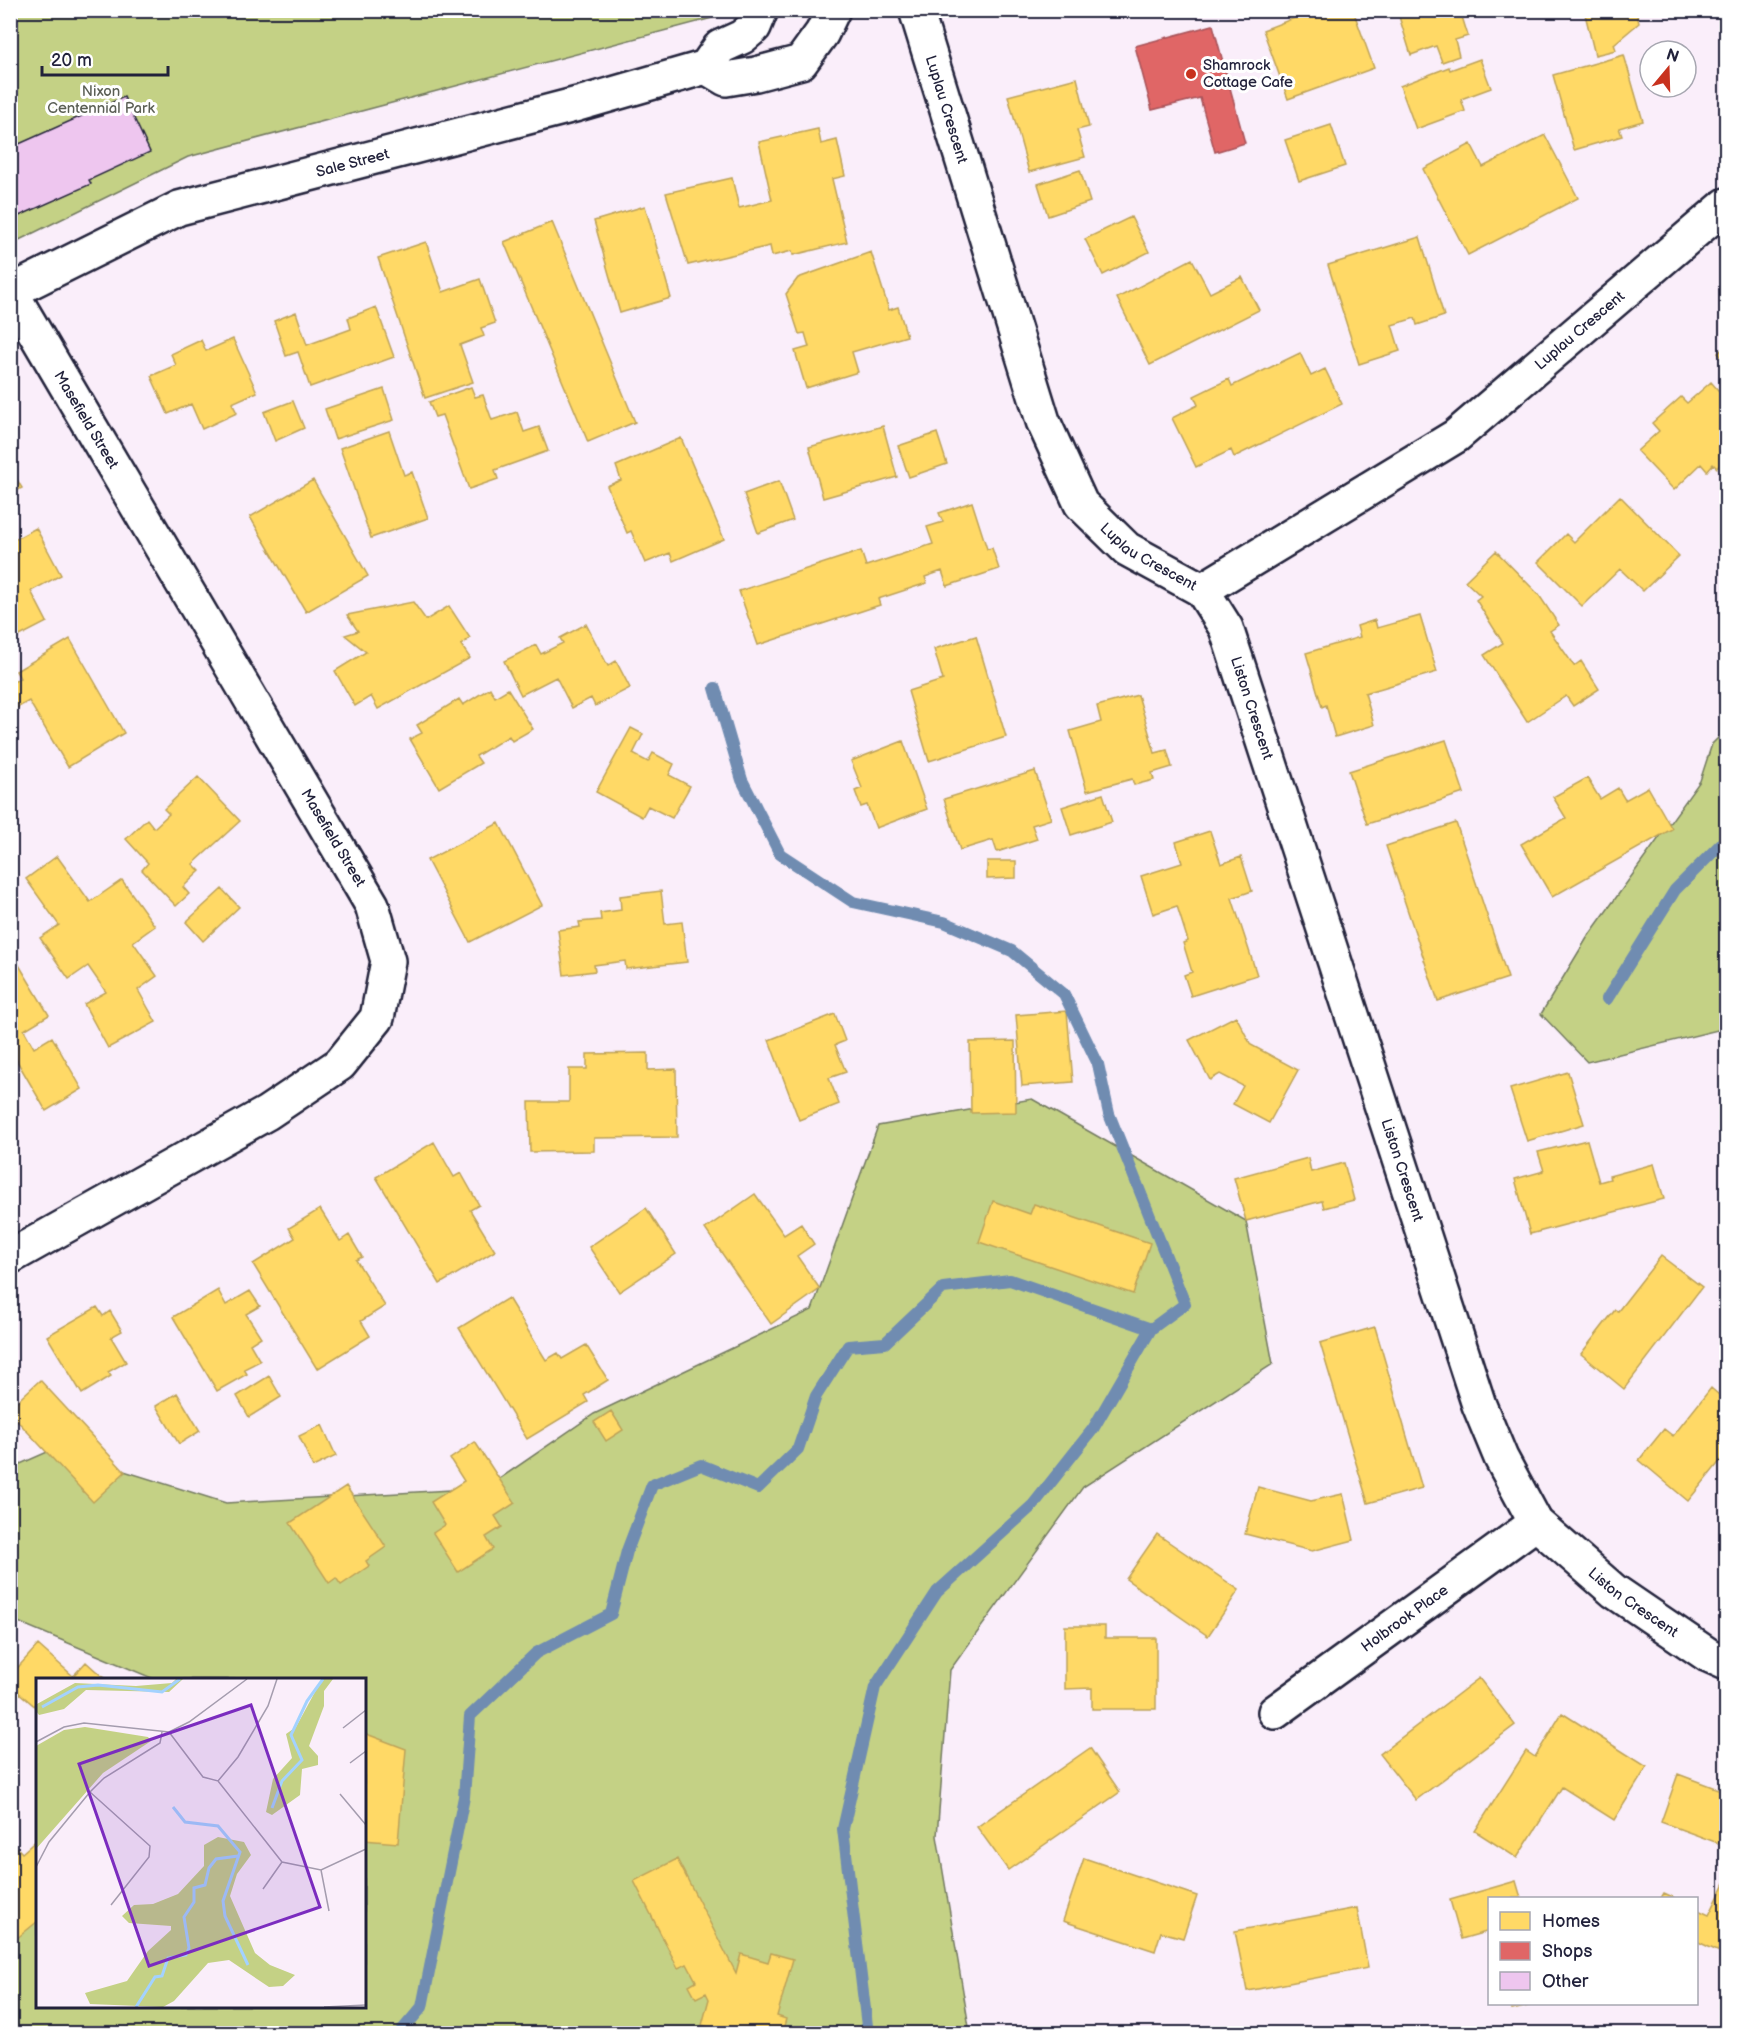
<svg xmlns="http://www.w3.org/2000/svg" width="1737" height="2044" font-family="'Balsamiq Sans',sans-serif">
<rect width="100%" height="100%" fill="#faeefa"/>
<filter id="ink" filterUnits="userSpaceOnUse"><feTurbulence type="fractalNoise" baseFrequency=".0167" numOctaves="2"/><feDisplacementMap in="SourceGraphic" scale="12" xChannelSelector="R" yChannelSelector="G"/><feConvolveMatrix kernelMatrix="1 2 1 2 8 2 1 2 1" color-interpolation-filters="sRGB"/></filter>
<g filter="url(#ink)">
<path fill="#c4d185" stroke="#737a60" stroke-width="1.5" d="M718 10 720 16 188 157 11 244 10 11Z
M1726 730V1028L1587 1062 1541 1014 1587 938 1700 781 1712 744Z
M1032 1099 1246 1221 1273 1364 1083 1487 950 1670 937 1836 970 2033H11L10 1928 37 1911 38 2006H364V1680L154 1679 11 1619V1468L54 1449 226 1503 486 1488 594 1414 812 1310 878 1126Z"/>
<path fill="#ffd966" stroke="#bda259" stroke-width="1.5" d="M1315 10H1353L1374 68 1288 99 1263 30Z
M1397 10H1460L1468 36 1455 40 1459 56 1442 62 1436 46 1411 55Z
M1584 10H1636L1639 23 1614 44 1616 50 1595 55Z
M1624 55 1643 121 1619 128 1622 136 1574 150 1553 75Z
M1480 59 1491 88 1461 99 1465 111 1416 129 1400 86 1449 67 1450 70Z
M1077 78 1089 127 1077 130 1085 157 1029 172 1008 96Z
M1331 125 1345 166 1299 181 1285 140Z
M818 129 821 144 837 140 845 176 832 179 847 242 793 255 792 251 772 256 770 246 688 265 666 193 732 178 739 208 772 200 759 142Z
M1545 135 1578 198 1468 255 1423 169 1471 144 1483 167Z
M1080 170 1090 202 1048 216 1038 184Z
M645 206 671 298 620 313 594 221Z
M1131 217 1149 252 1103 275 1085 239Z
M552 222 635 422 588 442 504 242Z
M1420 237 1444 316 1417 325 1415 318 1392 325 1400 351 1359 364 1328 265Z
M426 242 443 292 480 279 495 323 481 328 484 336 460 345 473 382 425 398 378 258Z
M871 252 889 310 898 307 907 336 852 352 858 372 806 388 795 351 809 347 805 333 799 334 786 294 798 278Z
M1192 259 1210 293 1242 277 1259 310 1150 365 1117 298Z
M376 307 394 357 310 387 298 352 286 356 274 321 296 312 307 345 351 329 348 318Z
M233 339 257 392 232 403 237 413 202 429 191 404 168 414 151 376 176 365 171 354 201 340 206 351Z
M1726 346V363L1718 353Z
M1300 353 1311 376 1325 369 1342 404 1234 457 1231 450 1196 467 1172 418 1198 405 1194 396 1229 379 1232 386Z
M1711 382 1726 399V459L1717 468 1713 464 1707 471 1701 464 1674 490 1637 451 1659 431 1652 423 1681 397 1687 403Z
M471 387 475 397 483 395 492 420 517 412 524 432 539 427 548 451 495 470 498 479 469 489 442 415 435 417 429 402Z
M384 389 394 420 335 439 325 409Z
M293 401 304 428 275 441 264 412Z
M883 426 897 477 823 498 809 447Z
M389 431 404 475 412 472 428 518 371 538 340 448Z
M937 433 947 464 909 477 898 446Z
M681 438 724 539 673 561 670 553 645 563 631 531 627 533 607 486 621 480 616 466Z
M10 469 22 488 10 494Z
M313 480 368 576 306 612 250 517Z
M779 481 793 520 758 533 744 494Z
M1620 496 1679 556 1643 591 1620 569 1582 606 1538 562 1566 534 1574 542Z
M972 502 987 549 992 548 999 569 947 586 942 571 925 577 927 583 878 599 880 605 758 645 739 591 861 551 866 566 933 544 927 527 943 522 939 513Z
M36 528 61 575 31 591 47 622 10 641V542Z
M1496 551 1539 595 1559 625 1550 631 1574 666 1581 661 1599 689 1573 706 1566 696 1527 722 1484 655 1503 643 1476 600 1481 596 1465 581Z
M413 602 426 620 449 606 470 638 461 645 470 658 378 709 371 696 355 706 335 671 366 652 345 635 358 631 347 615Z
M1420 616 1437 672 1365 693 1374 725 1335 737 1326 705 1322 707 1306 653 1360 637 1357 626 1375 620 1377 628Z
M586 624 608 666 616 661 630 688 595 706 591 698 572 708 556 677 521 695 504 661 536 645 541 654 563 643 560 638Z
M976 636 1006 737 929 761 908 691 943 680 934 649Z
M70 639 124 733 68 767 29 701 15 709 10 702V684L20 678 16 671Z
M490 688 495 697 508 689 533 729 512 741 509 736 476 756 481 763 439 788 410 739 422 733 417 725 459 699 463 705Z
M1138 695 1155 753 1167 750 1172 767 1152 773 1154 780 1134 785 1132 779 1087 791 1070 731 1101 722 1097 706Z
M631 728 643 734 633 754 648 762 653 753 674 764 669 775 690 786 672 818 648 806 642 817 596 792Z
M1446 740 1464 793 1367 824 1349 771Z
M903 741 927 809 876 828 867 805 861 807 855 791 862 788 851 761Z
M1035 771 1051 819 1032 825 1037 839 997 852 993 840 960 850 944 799Z
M198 777 240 821 193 864 200 871 183 887 189 894 176 906 142 870 148 863 126 839 147 819 154 828 169 814 164 809Z
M1587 778 1600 799 1618 788 1625 800 1648 787 1672 829 1552 897 1521 844 1566 818 1553 797Z
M1103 794 1112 822 1071 835 1062 807Z
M499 823 542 905 470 942 427 860Z
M1456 823 1508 978 1438 1001 1386 846Z
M1210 831 1221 864 1241 857 1252 891 1232 898 1257 975 1191 996 1184 975 1192 972 1183 943 1188 941 1177 906 1153 914 1141 876 1182 863 1176 842Z
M57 856 90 902 122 880 155 926 133 942 157 976 138 990 156 1022 108 1048 84 1004 106 992 88 966 69 979 40 938 59 925 26 879Z
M987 861H1016V878L987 879Z
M222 889 239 907 203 941 186 922Z
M661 891 665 924 682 922 687 962 626 969 625 961 594 965 595 971 564 975 558 930 580 927 579 922 601 920 600 913 621 910 620 896Z
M10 950 49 1015 24 1030 34 1048 52 1037 82 1089 46 1111 10 1049Z
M1067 1011 1073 1082 1022 1086 1016 1015Z
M835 1014 845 1041 835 1045 846 1072 829 1078 839 1104 799 1120 769 1040Z
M1236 1016 1251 1045 1298 1070 1269 1123 1233 1104 1243 1086 1220 1074 1210 1080 1189 1040Z
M1015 1041 1016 1112 971 1113 970 1042Z
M648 1053V1070L676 1069 677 1137 594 1138V1151L530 1152 529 1102H569V1069H587V1054Z
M1568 1072 1584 1124 1527 1141 1510 1089Z
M1587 1140 1599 1182 1610 1179 1609 1176 1654 1164 1664 1199 1530 1234 1515 1179 1544 1171 1538 1152Z
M434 1142 454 1177 461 1173 479 1205 470 1210 495 1251 440 1284 376 1177Z
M1308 1158 1311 1172 1344 1163 1354 1200 1324 1208 1322 1201 1246 1221 1234 1178Z
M755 1194 784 1235 801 1224 814 1244 797 1256 820 1289 771 1324 705 1229Z
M993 1201 1030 1214 1034 1204 1150 1243 1133 1294 979 1242Z
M646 1208 676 1254 619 1292 589 1247Z
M320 1209 340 1241 349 1235 362 1257 356 1260 385 1306 361 1321 370 1336 317 1369 253 1264 295 1238 289 1228Z
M1661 1256 1702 1287 1624 1389 1581 1354 1615 1310 1618 1311Z
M218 1290 226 1305 250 1291 260 1306 246 1314 261 1337 250 1344 260 1361 244 1369 247 1374 217 1391 173 1317Z
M508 1298 546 1360 558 1353 562 1359 586 1345 608 1380 584 1395 588 1402 527 1439 459 1328Z
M97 1307 103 1316 110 1311 122 1331 111 1337 126 1362 108 1372 111 1376 82 1394 47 1336Z
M1375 1327 1422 1488 1368 1503 1320 1343Z
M269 1376 281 1397 249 1417 237 1396Z
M40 1380 125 1472 93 1502 10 1413V1408Z
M1711 1388 1726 1401V1454L1688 1501 1639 1460 1664 1429 1673 1436Z
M177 1393 200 1431 179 1444 156 1406Z
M611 1411 623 1430 606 1441 594 1422Z
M322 1425 336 1456 313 1467 299 1436Z
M475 1442 515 1503 495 1516 502 1527 486 1537 493 1549 458 1572 433 1533 445 1525 431 1502 464 1481 450 1459Z
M346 1486 386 1547 366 1561 369 1566 341 1585 336 1578 329 1583 290 1523Z
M1258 1487 1311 1501 1343 1494 1354 1540 1312 1551 1245 1534Z
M1157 1534 1239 1590 1208 1636 1126 1579Z
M1065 1626H1105V1638H1156V1709H1092V1688L1065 1689Z
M38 1645 73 1676 86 1662 106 1680H38V1709L10 1685V1676Z
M1479 1678 1515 1725 1416 1800 1380 1754Z
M1562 1713 1647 1767 1614 1820 1562 1787 1517 1858 1475 1831 1526 1751 1535 1757Z
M364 1733 406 1749 398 1843 364 1840Z
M1090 1748 1120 1792 1008 1870 977 1827Z
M1678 1774 1726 1792V1846L1661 1822Z
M38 1839V1921L10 1944V1840L22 1853Z
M1084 1858 1197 1896 1183 1938 1161 1932 1155 1951 1063 1921Z
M677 1859 736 1973 741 1954 768 1962 771 1953 793 1959 777 2016 786 2019 782 2034H733L702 2025 709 1999 706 1993 696 1998 689 1985 696 1981 687 1964 678 1968 634 1881Z
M1516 1881 1521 1898H1490V1931L1461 1939 1450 1900Z
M1725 1883 1726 1884V1955L1696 1941V1909L1709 1915Z
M1664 1893 1675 1898H1661Z
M1357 1908 1368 1968 1247 1991 1235 1931Z
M1510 2004H1536L1512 2010Z"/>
<path fill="#e06666" stroke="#a75259" stroke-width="1.5" d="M1213 25 1245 143 1215 152 1200 98 1152 110 1135 46Z"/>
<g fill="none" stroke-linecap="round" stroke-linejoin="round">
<path stroke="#6f8cb1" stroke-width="12" d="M715 688 742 780 780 854 853 902 944 922 1012 951 1064 994 1098 1064 1109 1114 1185 1304 1151 1329 1093 1429 1033 1505 937 1592 875 1687 843 1829 868 2034
M1607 999 1675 890 1726 839
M399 2034 422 2007 464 1797 470 1716 536 1653 611 1614 627 1551 652 1485 701 1465 758 1488 798 1449 816 1396 848 1346 885 1343 943 1288 1010 1280 1151 1329"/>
</g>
<path fill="#eec6ef" stroke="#22223b" stroke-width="1.5" d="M124 97 150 152 89 180 91 184 10 220V148Z"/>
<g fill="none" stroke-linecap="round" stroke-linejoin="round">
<defs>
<g id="minor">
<path id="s1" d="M916 10 1043 421 1081 504 1127 549 1202 590 1456 436 1726 205"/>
<path d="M706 67 726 79 756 74 801 62 822 33 833 10"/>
<path id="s2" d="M10 292 179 208 578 104 706 67 720 47 742 37 754 27 761 10"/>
<path id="s3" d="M1202 590 1226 628 1479 1405 1501 1458 1536 1523 1614 1591 1708 1655 1726 1663"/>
<path d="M10 1257 267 1113 340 1064 377 1018 388 961 372 905 11 292"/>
<path id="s4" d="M1275 1712 1536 1523"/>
</g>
</defs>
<use href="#minor" stroke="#22223b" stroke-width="38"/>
<use href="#minor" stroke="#fff" stroke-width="33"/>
</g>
</g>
<circle fill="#c8321e" stroke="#fff" stroke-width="2" cx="1191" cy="74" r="6"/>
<g text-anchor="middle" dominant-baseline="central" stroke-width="6" stroke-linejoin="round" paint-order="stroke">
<g font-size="15" fill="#22223b" stroke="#fff" text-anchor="start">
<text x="1203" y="65">Shamrock<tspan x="1203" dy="17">Cottage Cafe</tspan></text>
</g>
<g font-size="15" fill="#5b5f55" stroke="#fff">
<text x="101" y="91">Nixon<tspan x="101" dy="17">Centennial Park</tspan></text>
</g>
<g font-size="15" fill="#22223b" stroke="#fff">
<text stroke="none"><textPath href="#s1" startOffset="104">Luplau Crescent</textPath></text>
<text stroke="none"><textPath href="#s2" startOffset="368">Sale Street</textPath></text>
<text stroke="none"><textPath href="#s1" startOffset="1131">Luplau Crescent</textPath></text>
<text transform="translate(86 420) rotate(59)">Masefield Street</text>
<text stroke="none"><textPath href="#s1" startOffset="608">Luplau Crescent</textPath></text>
<text stroke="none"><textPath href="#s3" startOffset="129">Liston Crescent</textPath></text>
<text transform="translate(333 838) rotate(59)">Masefield Street</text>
<text stroke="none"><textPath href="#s3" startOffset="615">Liston Crescent</textPath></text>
<text stroke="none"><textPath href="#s3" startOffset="1119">Liston Crescent</textPath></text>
<text stroke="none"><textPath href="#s4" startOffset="160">Holbrook Place</textPath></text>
</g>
</g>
<g transform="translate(36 1678)">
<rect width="330" height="330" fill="#faeefa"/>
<path d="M140 1H147L133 14 50 12 28 31 3 37 0 33 1 26 39 5 100 8 136 5ZM286 1H297L288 13V28L273 68 282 78V87L266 91 264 117 236 137 230 134 237 101 256 80 250 56 260 49ZM49 49 112 59 115 63 67 95 0 171V68L28 52ZM182 159 208 164 215 177 201 196 194 218 219 275 234 287 259 297 247 308 233 309 193 282 172 285 138 323 127 329 54 326 49 315 91 303 112 273 135 252V248L93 245 86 238 98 227 117 226 142 216 168 188V167Z" fill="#c4d185"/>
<path fill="none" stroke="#a3d2ff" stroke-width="3" d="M6 29 42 9 62 7 126 14 144 1M137 129 149 144 182 148 204 174 187 223 189 238 212 287M236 130 246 103 266 82 255 57 271 23 287 1M100 329 119 299 126 298 132 280 150 277 153 270 148 239 158 224V210L169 207 173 190 180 181 202 178"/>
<path fill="none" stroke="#a49cae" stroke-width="1.5" d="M307 50 330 32M133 54 167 99 182 103 202 79 232 28 241 1M0 64 28 49 48 45 133 54 153 44 211 1M314 85 330 73M182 103 246 184 285 192 330 171M54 114 114 168 113 179 75 227M304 116 330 147M0 189 13 164 54 114 68 100 124 65 126 54M285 192 293 233M227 211 246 184M288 329 330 327"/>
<path fill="#7b2cbf" fill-opacity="0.15" stroke="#7b2cbf" stroke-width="3" d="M215 27 284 229 113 288 43 86Z"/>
<rect width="330" height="330" fill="none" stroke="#22223b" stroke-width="3"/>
</g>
<rect width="1737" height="2044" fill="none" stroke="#fff" stroke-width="36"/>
<rect x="18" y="18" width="1701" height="2008" fill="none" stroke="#22223b" stroke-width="2" filter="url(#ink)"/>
<rect x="1488" y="1897" width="210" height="108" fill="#ffffff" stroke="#a7a7b1" stroke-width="1.5"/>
<rect x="1500" y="1912" width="30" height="18" fill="#ffd966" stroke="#a7a7b1" stroke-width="1.5"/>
<text x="1542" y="1927" font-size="18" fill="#22223b">Homes</text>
<rect x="1500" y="1942" width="30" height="18" fill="#e06666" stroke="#a7a7b1" stroke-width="1.5"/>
<text x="1542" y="1957" font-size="18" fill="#22223b">Shops</text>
<rect x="1500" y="1972" width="30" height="18" fill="#eec6ef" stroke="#a7a7b1" stroke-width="1.5"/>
<text x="1542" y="1987" font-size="18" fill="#22223b">Other</text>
<g transform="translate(1668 69) rotate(19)"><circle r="28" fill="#ffffff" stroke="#a7a7b1" stroke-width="1.5"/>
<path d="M0-4.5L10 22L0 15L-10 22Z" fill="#c8321e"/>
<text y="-9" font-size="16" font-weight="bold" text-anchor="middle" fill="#22223b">N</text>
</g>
<path d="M42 66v9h126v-9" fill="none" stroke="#22223b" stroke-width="3"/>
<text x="51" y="66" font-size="18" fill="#22223b" stroke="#ffffff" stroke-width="4.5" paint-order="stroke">20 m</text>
</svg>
